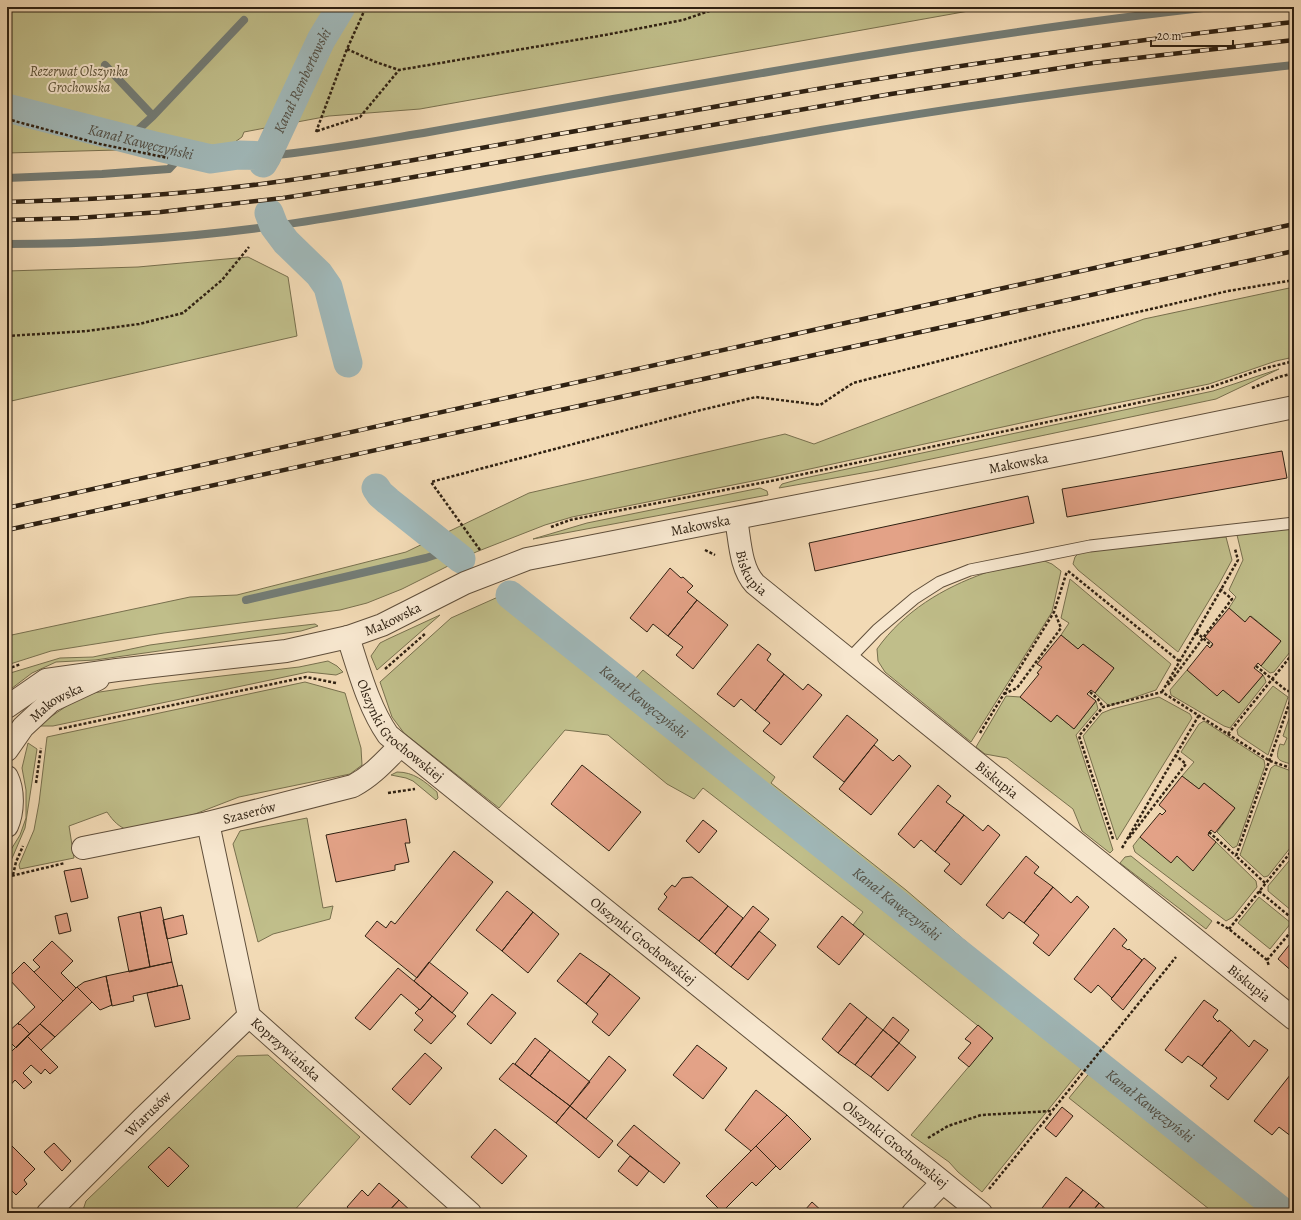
<svg xmlns="http://www.w3.org/2000/svg" width="1301" height="1220" font-family="Alegreya,serif">
<rect width="100%" height="100%" fill="#f2dab5"/>
<filter id="stains"><feTurbulence type="fractalNoise" baseFrequency=".005" numOctaves="4"/><feColorMatrix values="0 0 0 0 .2 0 0 0 0 .09 0 0 0 0 .02 0 0 0 .5 -.17"/></filter>
<radialGradient id="worn" r=".72"><stop offset=".6" stop-color="#630" stop-opacity="0"/><stop offset="1" stop-color="#630" stop-opacity=".3"/></radialGradient>
<path fill="#c0be8a" stroke="#78704e" d="M7 7H991L420 109 329 116 244 132 242 137 211 159 153 146 127 151 117 150 7 153Z
M248 257 288 277 297 336 7 402V271L138 267Z
M1294 287V357L1276 361 1209 384 1053 416 773 477 572 517 545 525 476 552 402 589 367 603 340 610 164 633 51 651 7 665V636L190 597 237 595 406 552 529 493 785 434 814 444 1144 319Z
M1279 369 1216 399 879 470 779 488 782 484 800 479 1213 391Z
M760 488 767 491 768 495 533 539 587 523Z
M1294 528V647L1274 672 1270 673 1261 666 1281 641 1251 616 1245 622 1229 608 1236 597 1229 590 1243 560 1237 535Z
M1226 537 1232 560 1219 584 1178 652 1078 570 1073 564 1075 557 1080 552Z
M1042 560 1052 564 1061 571 1052 612 971 742 885 672 878 661 877 649C904 611 943 588 985 573 1003 566 1023 564 1042 560Z
M1070 579 1171 664 1156 690 1109 706 1095 693 1114 668 1083 644 1078 649 1061 635 1069 623 1061 618Z
M522 590 634 680 643 670 775 777 771 783 906 890 992 964 1098 1048 982 1192 958 1172 949 1162 911 1135 993 1038 853 925 863 912 703 788 694 799 667 784 608 735 565 730 499 808 404 733 392 717 380 682 451 618 498 597Z
M440 615 377 670 371 656 380 643 388 639Z
M315 624 318 626 301 631 95 660 56 662 32 673 7 692V674L60 658 93 657 150 645 253 631Z
M328 661 337 666 343 672 336 675 308 672 53 726H40L49 718 71 703 93 693 153 684 299 667Z
M1187 670 1217 695 1223 690 1239 703 1263 675 1265 679 1266 682 1230 728 1224 726 1171 695 1170 690Z
M305 682 345 693 361 748 362 765 350 774 239 797 195 814 129 831C118 826 114 822 107 812L69 826 74 858 20 869 19 865 34 830 39 803 47 737Z
M1273 686 1288 697 1268 755 1238 735 1237 730Z
M1006 696 1020 697 1051 722 1057 715 1074 729 1096 701 1098 709 1076 735 1113 850 1110 853 1082 831 1073 809 1007 758 985 754 976 747Z
M1159 697 1190 714 1192 718 1117 840 1083 736 1102 713 1112 709Z
M1294 704V765C1279 760 1274 762 1280 744L1284 745 1287 738 1283 736Z
M1204 721 1264 760 1265 766 1237 846 1233 848 1217 832 1235 808 1204 783 1199 789 1182 776 1194 762 1181 752 1199 724Z
M28 743 37 749 25 828 7 870V856L20 835 26 818V790L22 768Z
M1275 765 1294 772V843L1268 876 1264 877 1240 855 1271 768Z
M397 772C414 772 424 781 437 792L438 798 436 800 413 781 406 778 391 775Z
M307 818 323 908 333 906 330 919 273 934 258 942 233 844 240 831Z
M1140 837 1171 862 1177 856 1193 870 1216 842 1256 881 1257 887 1233 917 1226 921 1135 852 1133 846Z
M1294 855V908L1292 911 1268 891V886Z
M1131 856 1212 921 1206 929 1120 863 1125 857Z
M1259 897 1291 923 1270 949 1238 923Z
M1105 1054 1169 1108 1294 1209V1213H1210L1208 1211 1209 1209 1069 1098Z
M268 1055 360 1137 292 1213H82L86 1201 237 1056Z"/>
<g fill="none" stroke-linecap="round" stroke-linejoin="round">
<path stroke="#737c76" stroke-width="8" d="M105 65 153 116
M128 139 153 116 244 20
M267 156C322 151 375 141 429 132 490 121 552 110 613 99 812 64 1011 29 1212 7
M7 178 102 174 169 169 179 158 206 166 230 165 239 155
M7 244C96 244 186 238 274 226 382 211 489 189 596 170 671 157 746 143 821 130 978 103 1136 82 1294 65
M246 600 426 558 438 554 444 546"/>
<g stroke="#a0b8b9" stroke-width="29">
<path id="s1" d="M7 108 159 147 211 159 239 155 267 156 263 163"/>
<path id="s2" d="M267 156 321 40 341 7"/>
<path d="M269 213 274 226 286 242 319 274 328 287 348 363"/>
<path d="M376 488 380 494 388 501 461 559"/>
<path id="s3" d="M510 595 1284 1213"/>
</g>
</g>
<path fill="#e3a287" stroke="#2f2112" d="M1282 451 1287 478 1067 517 1062 489Z
M1028 496 1034 523 815 571 809 543Z
M670 568 681 578 683 577 693 586 687 592 697 600 668 636 653 624 647 632 630 618Z
M697 600 728 625 693 669 676 655 683 647 668 636Z
M1229 608 1245 622 1250 616 1281 641 1261 666 1258 663 1254 668 1263 675 1239 703 1223 690 1217 696 1187 670 1207 645 1210 648 1213 644 1205 637Z
M1061 635 1078 649 1083 644 1114 668 1095 693 1091 690 1087 694 1096 701 1074 729 1057 715 1051 722 1020 697 1039 674 1037 673 1042 667 1037 664Z
M758 644 771 654 767 660 784 674 755 711 741 699 734 707 717 694Z
M784 674 803 690 808 684 822 695 781 745 763 731 770 723 755 711Z
M847 715 878 740 844 782 813 757Z
M874 745 893 761 899 755 911 766 871 815 839 789Z
M582 765 641 812 609 851 551 804Z
M1182 776 1199 789 1204 783 1235 808 1215 833 1211 830 1209 832 1208 835 1216 842 1193 871 1177 856 1171 863 1140 837 1160 813 1162 815 1166 811 1159 805Z
M938 785 951 796 946 802 964 815 935 852 921 840 914 848 898 834Z
M964 815 983 831 988 825 1000 835 961 885 944 871 950 864 935 852Z
M406 819 410 843H405L409 862 395 865V870L336 882 326 835Z
M703 820 717 831 699 853 686 841Z
M454 851 493 882 417 978 365 936 377 921 386 928 391 921 395 924Z
M1026 856 1039 867 1034 873 1053 887 1024 923 1009 912 1003 919 986 905Z
M81 868 88 898 71 902 64 871Z
M692 877 728 906 699 941 658 909 667 897 664 894 672 885 675 887 682 878Z
M1053 887 1071 903 1077 896 1089 907 1049 956 1033 943 1039 935 1024 923Z
M507 891 533 912 502 951 476 930Z
M728 906 743 918 715 954 699 941Z
M753 906 769 919 731 967 715 954Z
M161 907 172 962 150 967 140 912Z
M140 912 150 967 129 972 118 917Z
M533 912 559 934 528 973 502 951Z
M67 913 71 931 59 934 55 916Z
M183 915 187 934 167 939 163 920Z
M842 916 864 934 839 965 817 947Z
M1114 928 1127 940 1122 946 1128 950 1129 949 1142 960 1112 998 1098 985 1091 993 1074 979Z
M759 931 776 945 748 980 731 967Z
M1294 939V973L1278 959Z
M52 941 73 961 61 973 76 988 63 1001 34 972 40 967 33 960Z
M580 953 610 974 586 1004 557 981Z
M1144 958 1156 968 1123 1010 1111 999Z
M24 962 63 1001 30 1034 20 1024 19 1025 18 1023 35 1007 8 978Z
M172 962 178 986 133 996 134 1001 112 1006 106 976Z
M429 962 468 993 452 1013 414 981Z
M398 968 432 996 420 1010 401 994 370 1030 355 1018Z
M610 974 640 998 609 1036 592 1022 598 1014 586 1004Z
M106 976 112 1005 100 1010 77 987 84 982Z
M182 985 190 1019 155 1027 147 993Z
M77 987 92 1002 55 1037 40 1024Z
M492 994 516 1013 491 1044 467 1024Z
M432 996 456 1016 431 1044 414 1030 423 1020 415 1013 419 1009 420 1010Z
M1204 1000 1218 1010 1213 1017 1218 1022 1219 1020 1231 1030 1202 1066 1188 1056 1182 1063 1165 1050Z
M850 1003 867 1017 838 1053 822 1039Z
M867 1017 883 1030 855 1065 838 1053Z
M893 1017 909 1030 899 1043 883 1030Z
M18 1023 19 1025 20 1024 30 1034 16 1048 7 1039V1033Z
M40 1024 55 1037 41 1050 27 1036Z
M978 1025 993 1038 969 1067 958 1058 971 1043 965 1039Z
M883 1030 899 1043 871 1077 855 1065Z
M1231 1030 1249 1047 1254 1040 1268 1050 1228 1100 1210 1086 1217 1078 1202 1066Z
M27 1036 58 1067 50 1074 45 1069 41 1074 31 1065 23 1073 32 1082 24 1089 15 1080 7 1089V1056Z
M535 1038 550 1050 530 1076 515 1064Z
M899 1043 916 1057 888 1091 871 1077Z
M697 1045 727 1068 703 1099 673 1075Z
M550 1050 590 1082 570 1106 530 1076Z
M425 1053 442 1068 410 1105 392 1089Z
M609 1056 626 1070 586 1119 570 1106Z
M513 1063 570 1106 556 1123 499 1079Z
M1294 1070V1135L1292 1137 1279 1127 1272 1135 1254 1121Z
M756 1090 787 1115 751 1151 725 1130Z
M570 1106 613 1141 599 1158 556 1123Z
M1062 1107 1073 1116 1056 1137 1045 1128Z
M787 1115 811 1139 780 1170 756 1146Z
M634 1125 680 1163 664 1183 617 1145Z
M495 1129 527 1156 502 1184 471 1157Z
M7 1141 35 1169 24 1180 27 1184 16 1195 7 1186Z
M54 1143 71 1161 62 1171 44 1152Z
M756 1146 776 1166 756 1186 752 1182 722 1212 706 1196Z
M169 1147 189 1166 168 1187 148 1167Z
M630 1156 649 1171 637 1186 618 1171Z
M1066 1177 1083 1190 1065 1213H1040L1039 1212Z
M379 1183 399 1200 387 1213H354L347 1207 362 1190 368 1196Z
M1083 1190 1099 1203 1091 1213H1065Z
M399 1200 413 1213H387Z
M812 1202 824 1213H808L805 1210Z
M1099 1203 1110 1213H1091Z"/>
<g fill="none" stroke-linecap="round" stroke-linejoin="round">
<defs>
<path id="service" d="M849 659 877 630 915 598 940 582 970 570 1090 546 1294 523"/>
<g id="minor">
<path id="s4" d="M736 519C740 540 740 568 755 584L1294 1019"/>
<path id="s5" d="M348 637C359 670 368 706 388 735L981 1213"/>
<path id="s6" d="M208 823 249 1016 470 1213"/>
<path id="s7" d="M83 848 208 823 353 786C372 776 385 761 400 746"/>
<path id="s8" d="M48 1213 143 1118 249 1016"/>
<path d="M913 1213 942 1183"/>
</g>
<g id="tertiary">
<path id="s9" d="M7 707 46 680 117 670 286 651 348 637 382 625 465 583 527 559 1099 447 1294 407"/>
<path id="s10" d="M7 750 23 727 51 701 98 679"/>
<path d="M7 777C14 791 13 812 7 826"/>
</g>
</defs>
<use href="#service" stroke="#604f3b" stroke-width="13"/>
<use href="#minor" stroke="#604f3b" stroke-width="24"/>
<use href="#tertiary" stroke="#604f3b" stroke-width="24"/>
<path stroke="#2f2112" stroke-width="2.5" stroke-dasharray="3 2" stroke-linecap="butt" d="M347 49 373 61 399 70 605 35 683 20 721 7
M7 119 100 144 168 158
M317 131 360 117 399 70
M316 132 347 49 366 7
M7 336 87 331 139 324 183 313 222 280 249 247
M1252 388 1279 377 1294 373
M551 527 570 520 771 481 1198 390 1211 387 1262 369 1294 361
M480 550 431 482 701 410 756 397 820 405 853 383 1057 331 1228 291 1294 280
M705 550 715 555
M1068 571 1179 661
M1196 632 1212 646
M1256 666 1287 691H1294
M7 669 21 664
M385 669 426 633
M1168 685 1232 599 1220 589
M1090 692 1098 699 1103 707
M1162 692 1238 560 1235 549
M1004 694 1017 688 1061 628 1055 613
M59 729 306 677 336 683
M980 733 1054 612 1067 571
M1228 734 1294 652
M36 783 41 748
M388 793 415 789
M1209 832 1236 856
M1129 838 1186 764 1175 755
M1113 839 1079 736 1103 707 1162 692 1270 761 1294 769
M1122 848 1199 715
M13 875 16 862 23 846
M7 877 65 863
M1265 883 1236 856 1294 690
M1259 891 1294 920
M1217 922 1229 929 1267 960 1269 966
M1229 929 1294 848
M1267 960 1294 928
M928 1138 948 1126 981 1115 1052 1111 1176 957
M989 1189 1052 1112"/>
<use href="#service" stroke="#f7e7cf" stroke-width="11"/>
<use href="#minor" stroke="#f7e7cf" stroke-width="22"/>
<use href="#tertiary" stroke="#f7e7cf" stroke-width="22"/>
<defs>
<path id="rail" d="M7 202C75 200 142 197 209 190 289 182 369 168 448 154 525 140 603 126 680 113 884 76 1088 45 1294 22
M7 220 78 218 161 212 283 198 385 182 891 94 1093 63 1294 40
M7 508 1294 224
M7 530 1294 251"/>
</defs>
<use href="#rail" stroke="#2f2112" stroke-width="4.5"/>
<use href="#rail" stroke="#f7e7cf" stroke-width="3" stroke-dasharray="9" stroke-linecap="butt"/>
</g>
<g text-anchor="middle" dominant-baseline="central" stroke-width="4" stroke-linejoin="round" paint-order="stroke">
<g font-size="14" font-style="italic" fill="#5a5036" stroke="#f7e7cf">
<text x="79" y="71">Rezerwat Olszynka<tspan x="79" dy="16">Grochowska</tspan></text>
</g>
<g font-size="14" fill="#2f2112" stroke="#f7e7cf">
<text stroke="none"><textPath href="#s9" startOffset="1049">Makowska</textPath></text>
<text stroke="none"><textPath href="#s9" startOffset="725">Makowska</textPath></text>
<text stroke="none"><textPath href="#s4" startOffset="57">Biskupia</textPath></text>
<text stroke="none"><textPath href="#s9" startOffset="401">Makowska</textPath></text>
<text stroke="none"><textPath href="#s10" startOffset="70">Makowska</textPath></text>
<text stroke="none"><textPath href="#s5" startOffset="110">Olszynki Grochowskiej</textPath></text>
<text stroke="none"><textPath href="#s4" startOffset="380">Biskupia</textPath></text>
<text stroke="none"><textPath href="#s7" startOffset="170">Szaserów</textPath></text>
<text stroke="none"><textPath href="#s5" startOffset="434">Olszynki Grochowskiej</textPath></text>
<text stroke="none"><textPath href="#s4" startOffset="704">Biskupia</textPath></text>
<text stroke="none"><textPath href="#s6" startOffset="247">Koprzywiańska</textPath></text>
<text stroke="none"><textPath href="#s8" startOffset="141">Wiarusów</textPath></text>
<text stroke="none"><textPath href="#s5" startOffset="758">Olszynki Grochowskiej</textPath></text>
</g>
<g font-size="15" font-style="italic" fill="#514e44" stroke="#f7e7cf">
<text stroke="none"><textPath href="#s2" startOffset="83">Kanał Rembertowski</textPath></text>
<text stroke="none"><textPath href="#s1" startOffset="138">Kanał Kawęczyński</textPath></text>
<text stroke="none"><textPath href="#s3" startOffset="171">Kanał Kawęczyński</textPath></text>
<text stroke="none"><textPath href="#s3" startOffset="495">Kanał Kawęczyński</textPath></text>
<text stroke="none"><textPath href="#s3" startOffset="819">Kanał Kawęczyński</textPath></text>
</g>
</g>
<rect width="1301" height="1220" fill="none" stroke="#f2dab5" stroke-width="24"/>
<rect x="8" y="8" width="1285" height="1204" fill="none" stroke="#2f2112" stroke-width="2"/>
<rect x="12" y="12" width="1277" height="1196" fill="none" stroke="#2f2112"/>
<path d="M1151 40v6h82v-6" fill="none" stroke="#2f2112" stroke-width="2"/>
<text x="1157" y="40" font-size="12" fill="#2f2112" stroke="#f7e7cf" stroke-width="3" paint-order="stroke">20 m</text>
<rect width="100%" height="100%" filter="url(#stains)"/>
<rect width="100%" height="100%" fill="url(#worn)"/>
</svg>
